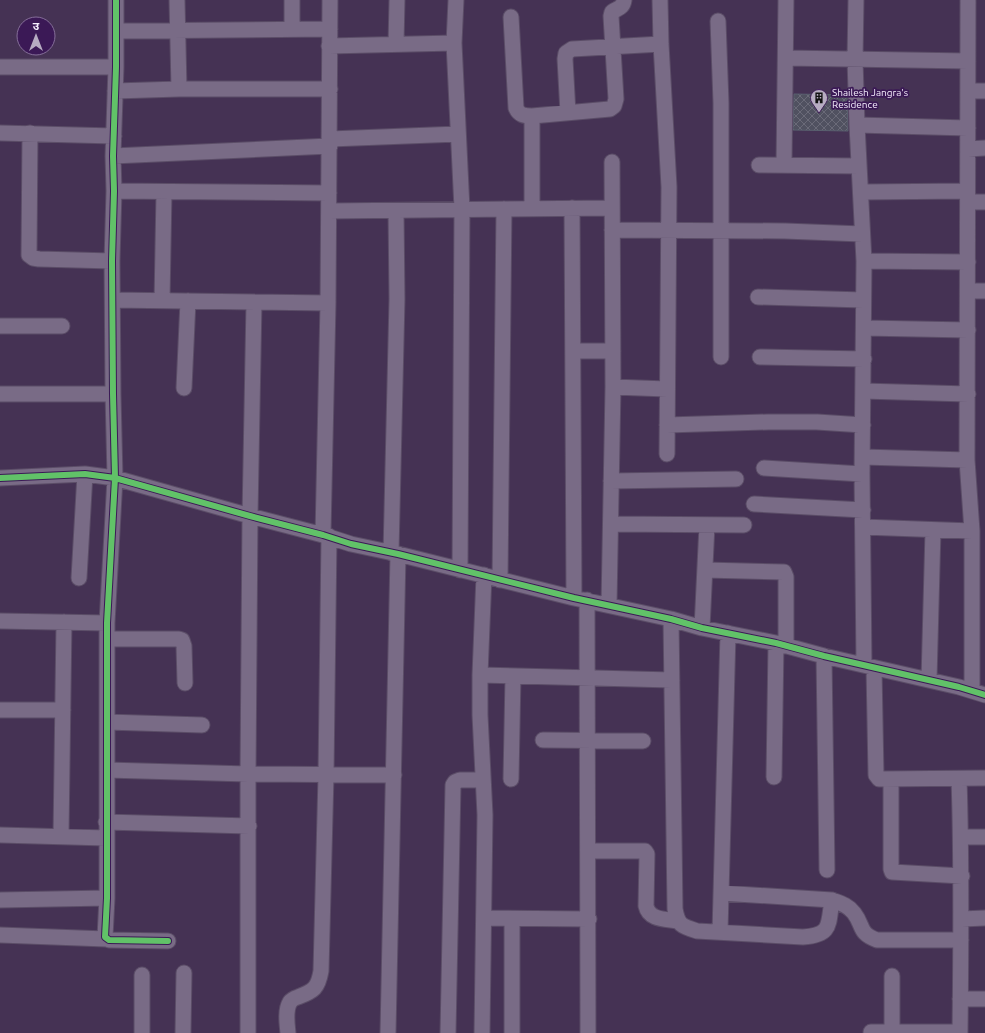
<svg xmlns="http://www.w3.org/2000/svg" width="985" height="1033" font-family="Ubuntu,'Noto Sans Devanagari',sans-serif">
<defs>
<pattern id="building-cross-hatch" width="8" height="8" patternUnits="userSpaceOnUse"><rect width="8" height="8" fill="#505160"/><path d="M0 0l8 8M0 8l8-8" fill="none" stroke="#6a6a78"/></pattern>
</defs>
<rect width="100%" height="100%" fill="#453254"/>
<path fill="url(#building-cross-hatch)" stroke="#59606f" d="M794 94 847 95 848 131 793 130Z"/>
<g fill="none" stroke-linecap="round" stroke-linejoin="round">
<defs>
<path id="minor" d="M116 0V67L113 156 114 191 112 261 113 394 115 478 107 623V898L105 937 109 940 168 941
M177 0 179 89
M456 0 454 43 462 209 460 570
M660 0 661 44 669 187 667 454
M856 0 855 59 857 125 864 261 862 474 864 665
M968 0 967 460 972 531V691
M511 17 516 108C519 115 524 116 532 116V209
M718 21 721 103V357
M292 29V0
M116 31 330 29
M396 44 397 0
M329 46 454 43
M786 58 968 61
M0 67H116
M115 91 179 89H330
M968 91H985
M568 113 565 59 566 53 572 49 661 44
M532 116 610 109 614 106 616 99 611 16 612 12C618 8 623 8 624 0
M857 125 968 128
M0 133 114 136
M30 133 29 255 33 258 39 259 112 261
M330 139 458 134
M968 149 985 148
M113 156 330 146
M759 165 859 166
M784 165 786 0
M114 191 329 193
M862 192 967 191
M968 202H985
M572 208 574 598
M329 211 612 208
M612 230 785 231 862 234
M864 261 968 262
M968 291H985
M758 297 863 300
M113 300 328 303
M162 301 164 192
M0 326H62
M864 328 968 330
M573 351H613
M760 357 864 359
M613 387 667 389
M184 388 188 301
M863 391 968 394
M0 394H113
M667 425 768 422H817L863 425
M863 457 967 460
M764 468 862 474
M0 478 85 474 115 478 250 516 323 535 351 544 398 554 574 598 671 619 702 628 776 643 824 656 959 687 985 695
M611 481 736 479
M754 504 863 510
M611 524 744 525
M863 527 972 531
M323 535 328 303 330 0
M391 553 397 299 396 211
M705 570 784 572 786 577V646
M79 578 85 474
M500 580 504 209
M587 600 588 1033
M609 605 613 387 612 162
M671 619 675 909C678 925 681 926 697 931L803 937C832 935 828 925 832 900
M0 621 107 623
M702 628 707 525
M107 639H179L182 640 184 646 185 683
M824 656 827 870
M874 668 876 775 879 779 985 778
M480 675 672 680
M929 680 933 530
M0 710H63
M107 722 202 725
M543 740 643 741
M107 770 248 774 394 775
M774 777 776 643
M511 779 513 676
M891 779V869L892 872 962 876
M959 779C962 864 961 948 960 1033
M106 822 249 826
M0 835 106 838
M61 836 64 622
M961 837H985
M588 851H645L647 854 646 906C649 920 665 919 677 921
M721 893 832 900C840 903 848 905 854 913 864 926 858 933 877 940H961
M0 900 107 898
M484 918 589 919
M962 919 985 918
M720 932 728 633
M0 935 106 939
M142 975V1033
M892 976V1032
M960 999H985
M871 1032H960
M183 1033 184 973
M248 1033V774L250 516 254 302
M288 1033C287 1024 285 1010 290 1002 292 999 295 998 298 997 314 991 318 988 321 971L326 775 329 536
M388 1033 398 554
M448 1033 453 785 455 782 460 780H483
M482 1033 485 815 480 715V675L484 575
M512 1033V919"/>
</defs>
<use href="#minor" stroke="#5b4d67" stroke-width="17"/>
<use href="#minor" stroke="#796b86" stroke-width="15"/>
<defs>
<path id="cycleway" d="M116 0V67L113 156 114 191 112 261 113 394 115 478 107 623V898L105 937 109 940 168 941
M0 478 85 474 115 478 250 516 323 535 351 544 398 554 574 598 671 619 702 628 776 643 824 656 959 687 985 695"/>
</defs>
<use href="#cycleway" stroke="#3b1956" stroke-width="8"/>
<use href="#cycleway" stroke="#61c268" stroke-width="6"/>
</g>
<defs>
<symbol id="building-pin" viewBox="-11 -11 22 30"><path d="M0 17L-7.5 6A9.5 9.5 0 1 1 7.5 6Z" fill="#b7acc2" stroke="#3b1956"/><path d="M-4-6H4V6H1V3H-1V6H-4ZM-2.5-4.3h1.7v1.8h-1.7ZM.8-4.3h1.7v1.8H.8ZM-2.5-1h1.7V.8h-1.7ZM.8-1h1.7V.8H.8Z" fill="#111"/></symbol>
</defs>
<g fill-rule="evenodd">
<use href="#building-pin" x="809" y="88" width="20" height="27"/>
</g>
<g text-anchor="middle" dominant-baseline="central" stroke-width="3.5" stroke-linejoin="round" paint-order="stroke">
<g font-size="10" fill="#f5eefd" stroke="#3b1956" text-anchor="start">
<text x="832" y="92">Shailesh Jangra's<tspan x="832" dy="12">Residence</tspan></text>
</g>
</g>
<g transform="translate(36 36)"><circle r="19" fill="#3b1956" stroke="#856e99"/>
<path d="M0-3L7 15L0 10L-7 15Z" fill="#b7acc2"/>
<text y="-6" font-size="11" font-weight="bold" text-anchor="middle" fill="#f5eefd">उ</text>
</g>
</svg>
